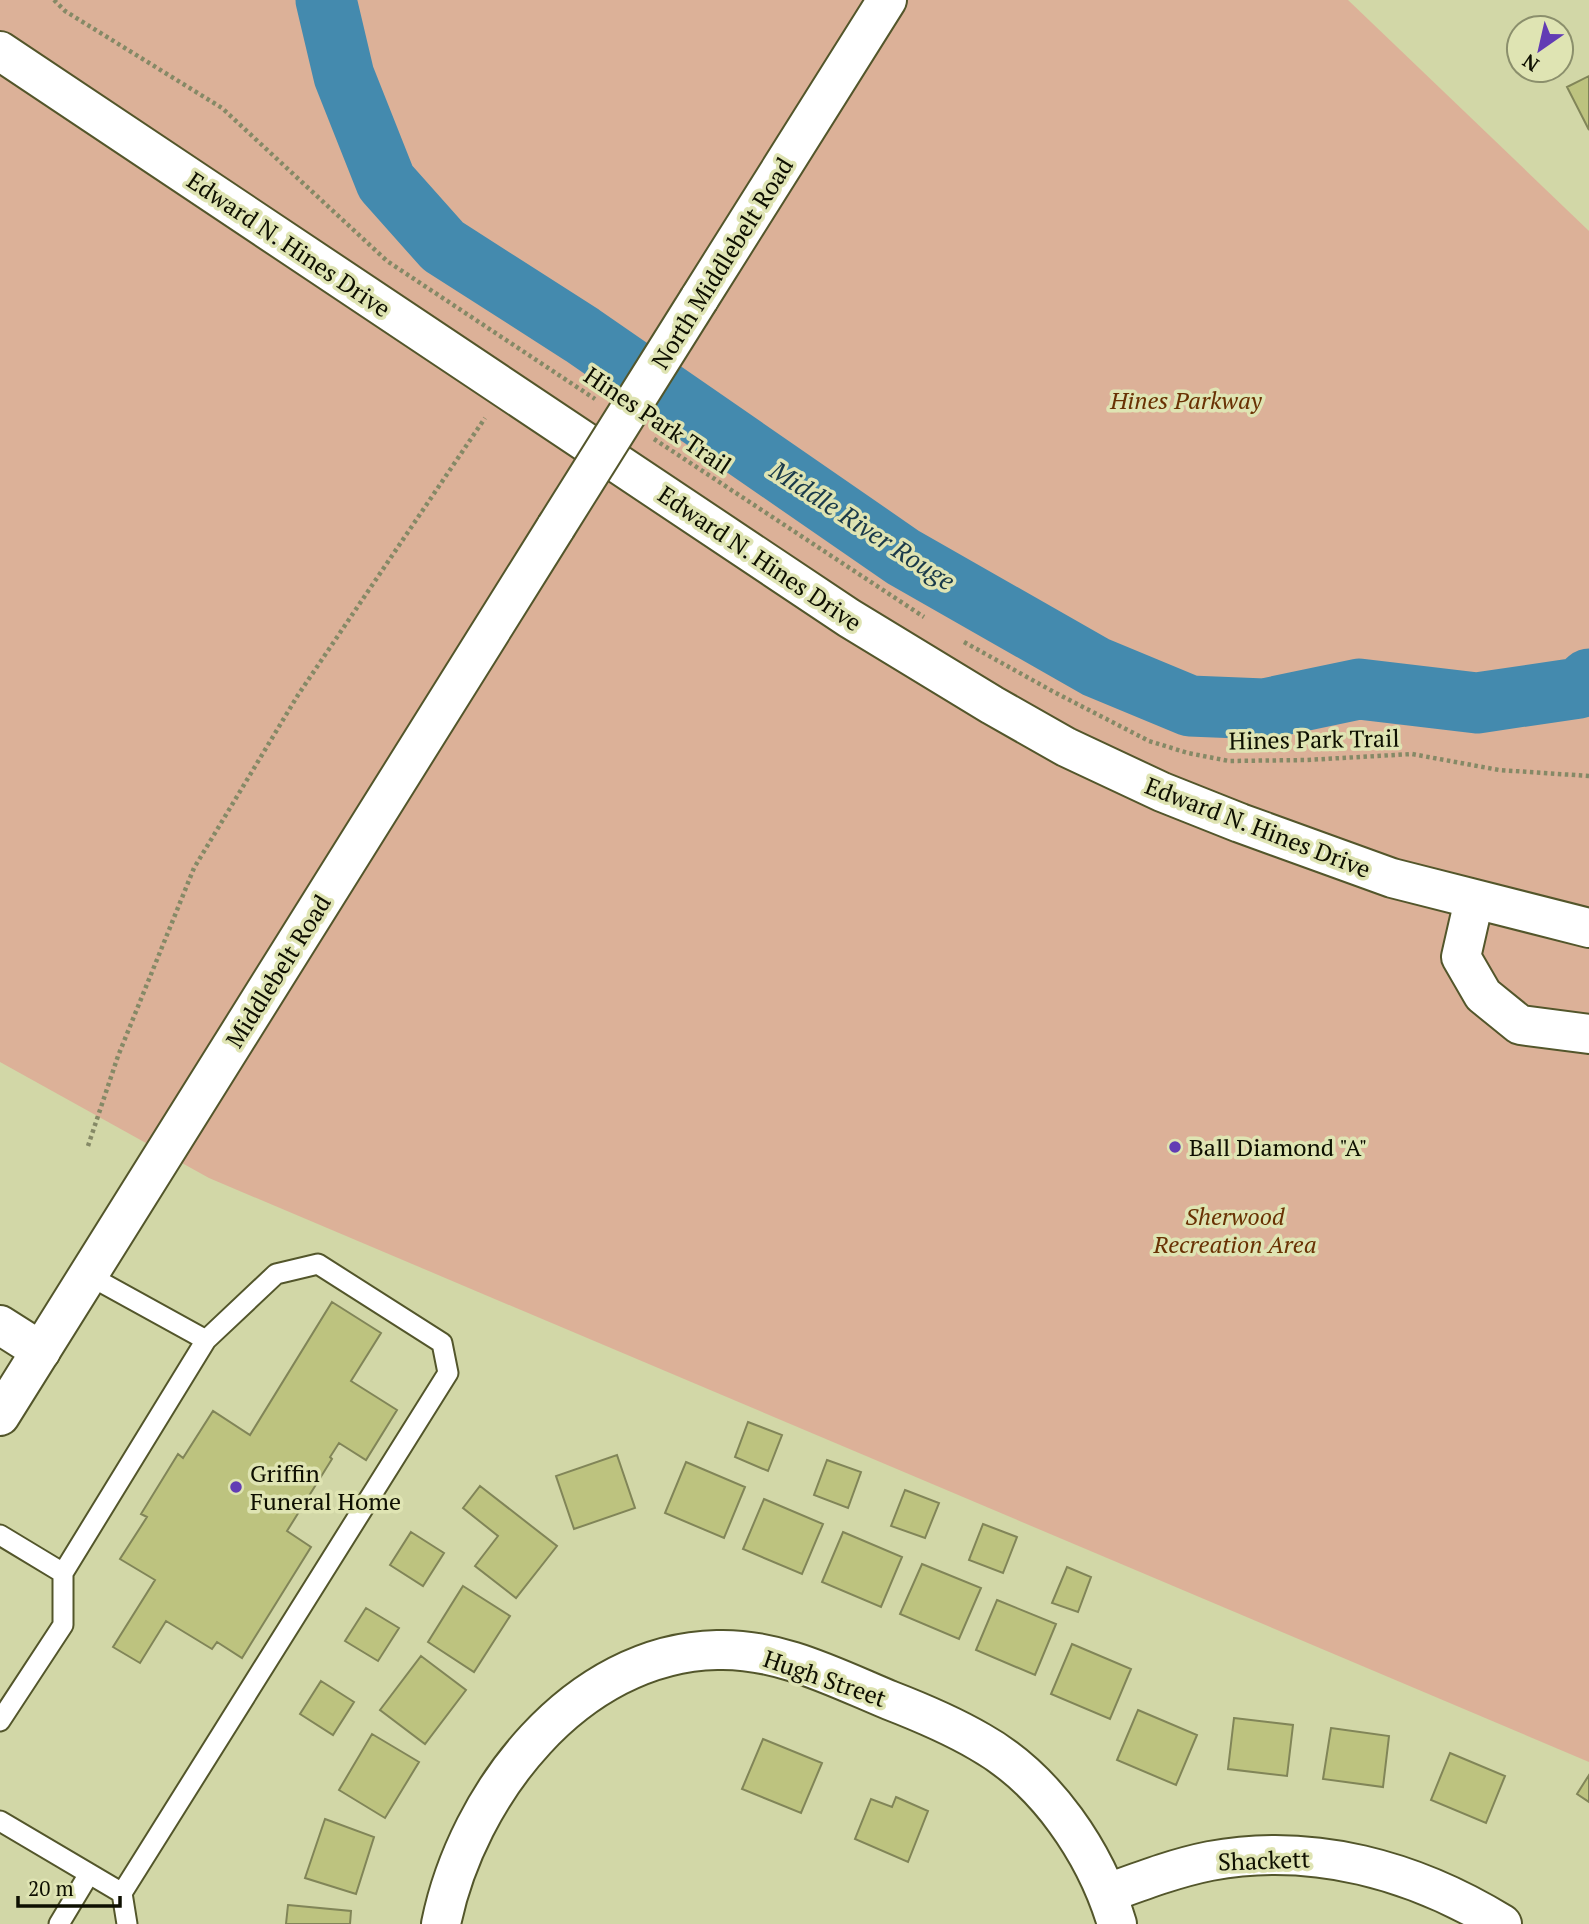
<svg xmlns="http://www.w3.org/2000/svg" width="1589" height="1924" font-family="'PT Serif',serif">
<rect width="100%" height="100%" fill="#d2d7a7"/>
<path fill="#dcb198" d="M0 0H1348L1589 231V1762L209 1178 0 1062Z"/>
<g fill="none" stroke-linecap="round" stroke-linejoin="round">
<path stroke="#448aae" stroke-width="61" d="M326 0 344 76 386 182 443 246 582 335 903 557 1096 667 1190 706 1264 709 1359 689 1477 703 1579 688 1589 679"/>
</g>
<path fill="#bdc37f" stroke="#818558" stroke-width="2" d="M1589 76V130L1567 87Z
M332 1302 381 1333 351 1381 397 1410 366 1460 339 1443 330 1457 332 1459 287 1531 311 1547 242 1658 217 1642 212 1649 166 1621 140 1663 113 1647 155 1580 120 1559 147 1517 141 1514 178 1454 183 1458 213 1411 250 1435Z
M748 1422 782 1435 768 1471 735 1457Z
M617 1455 635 1508 574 1529 556 1476Z
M827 1460 861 1472 848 1508 814 1495Z
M686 1462 745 1487 724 1538 665 1513Z
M480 1486 557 1546 516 1598 475 1566 498 1536 463 1508Z
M905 1490 939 1503 925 1538 891 1526Z
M764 1499 823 1524 802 1574 743 1549Z
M983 1524 1017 1537 1003 1573 969 1560Z
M411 1532 444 1553 423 1586 390 1565Z
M843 1532 902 1557 881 1607 822 1582Z
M922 1564 981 1588 959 1639 900 1614Z
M1067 1567 1091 1577 1078 1612 1052 1603Z
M463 1586 510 1616 474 1672 428 1642Z
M997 1600 1056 1624 1035 1675 976 1650Z
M366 1608 399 1628 378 1661 345 1641Z
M1072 1644 1131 1669 1110 1719 1051 1694Z
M421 1656 466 1690 425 1744 380 1710Z
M321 1681 354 1702 333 1735 300 1714Z
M1138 1710 1197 1735 1176 1785 1117 1760Z
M1234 1718 1293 1725 1287 1776 1228 1769Z
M1331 1728 1389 1736 1383 1787 1323 1779Z
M372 1734 419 1762 385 1818 339 1790Z
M763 1739 822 1763 801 1813 742 1789Z
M1450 1753 1505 1776 1486 1823 1431 1800Z
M1589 1775V1802L1577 1794Z
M896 1797 928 1811 908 1862 855 1839 871 1799 892 1807Z
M325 1819 374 1837 356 1894 305 1878Z
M288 1905 351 1911 350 1924H286Z"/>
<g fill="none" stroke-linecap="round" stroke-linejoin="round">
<defs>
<path id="service" d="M88 1275 206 1340
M0 1535 63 1573
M0 1721 63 1625V1573L206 1340 276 1274 318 1264 442 1343 448 1373 122 1893 0 1821
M122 1893 127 1924
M59 1924 89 1874"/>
<path id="minor" d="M1474 900 1461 957 1483 995 1520 1025 1589 1034
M0 1325 41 1351
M1108 1893C1141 1881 1175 1868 1210 1861 1313 1842 1414 1870 1502 1924
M441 1924C467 1795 575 1653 717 1650 778 1648 834 1677 889 1700 920 1712 951 1725 980 1742 1046 1779 1096 1853 1117 1924"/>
<path id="tertiary" d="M0 51 849 618 992 705 1066 747 1162 792 1240 823 1392 878 1589 928"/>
<path id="secondary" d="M699 299 887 0
M0 1416 556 527"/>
</defs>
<use href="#service" stroke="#53562b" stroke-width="23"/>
<use href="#minor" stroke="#53562b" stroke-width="42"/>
<use href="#tertiary" stroke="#53562b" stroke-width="42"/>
<use href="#secondary" stroke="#53562b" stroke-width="42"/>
<path stroke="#858966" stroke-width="4.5" stroke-dasharray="3.5 3.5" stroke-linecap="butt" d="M54 0 65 11 222 108 387 261 595 399
M654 439 924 617
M964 642 1054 692 1149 741 1188 753 1229 761 1307 760 1412 754 1499 770 1589 776
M88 1146 118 1056 194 868 298 695 485 418"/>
<use href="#service" stroke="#fff" stroke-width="19"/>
<use href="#minor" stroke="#fff" stroke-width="38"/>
<use href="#tertiary" stroke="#fff" stroke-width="38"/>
<use href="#secondary" stroke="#fff" stroke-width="38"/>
<defs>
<path id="secondary-bridge" d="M556 527 699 299"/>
</defs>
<use href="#secondary-bridge" stroke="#53562b" stroke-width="42" stroke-linecap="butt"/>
<use href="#secondary-bridge" stroke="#fff" stroke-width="38"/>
</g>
<g fill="#623cb4" stroke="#dfe4b3" stroke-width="2.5">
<circle cx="1175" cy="1147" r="7"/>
<circle cx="236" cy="1487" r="7"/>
</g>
<g text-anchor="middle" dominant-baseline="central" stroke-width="7" stroke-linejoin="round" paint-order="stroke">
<g font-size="24" fill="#0e0f01" stroke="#dfe4b3">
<text transform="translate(289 244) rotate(34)">Edward N. Hines Drive</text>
<text transform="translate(722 263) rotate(-58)">North Middlebelt Road</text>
<text transform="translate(658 420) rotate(34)">Hines Park Trail</text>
<text transform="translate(760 558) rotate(34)">Edward N. Hines Drive</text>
<text transform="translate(1314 739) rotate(-1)">Hines Park Trail</text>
<text transform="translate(1258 827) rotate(21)">Edward N. Hines Drive</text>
<text transform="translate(278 971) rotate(-58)">Middlebelt Road</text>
<text transform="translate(825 1678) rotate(19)">Hugh Street</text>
<text transform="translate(1264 1860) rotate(-2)">Shackett</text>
</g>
<g font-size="24" font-style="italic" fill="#693103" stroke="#dfe4b3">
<text x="1186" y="400">Hines Parkway</text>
<text x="1235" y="1216">Sherwood<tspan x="1235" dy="28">Recreation Area</tspan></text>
</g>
<g font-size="24" fill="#0e0f01" stroke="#dfe4b3" text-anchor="start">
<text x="1189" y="1147">Ball Diamond "A"</text>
<text x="250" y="1473">Griffin<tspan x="250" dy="28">Funeral Home</tspan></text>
</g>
<g font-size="26" font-style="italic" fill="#1a3a4a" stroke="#dfe4b3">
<text transform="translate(863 525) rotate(33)">Middle River Rouge</text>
</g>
</g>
<g transform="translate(1540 49) rotate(214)"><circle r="33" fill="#dfe4b3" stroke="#8b8f6c" stroke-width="2"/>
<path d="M0-5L12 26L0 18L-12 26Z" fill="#623cb4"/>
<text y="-10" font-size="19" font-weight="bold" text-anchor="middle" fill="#0e0f01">N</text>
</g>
<path d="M18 1896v10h102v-10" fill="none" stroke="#0e0f01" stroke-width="3.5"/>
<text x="28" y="1896" font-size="21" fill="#0e0f01" stroke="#dfe4b3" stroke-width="5" paint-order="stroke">20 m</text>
</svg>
